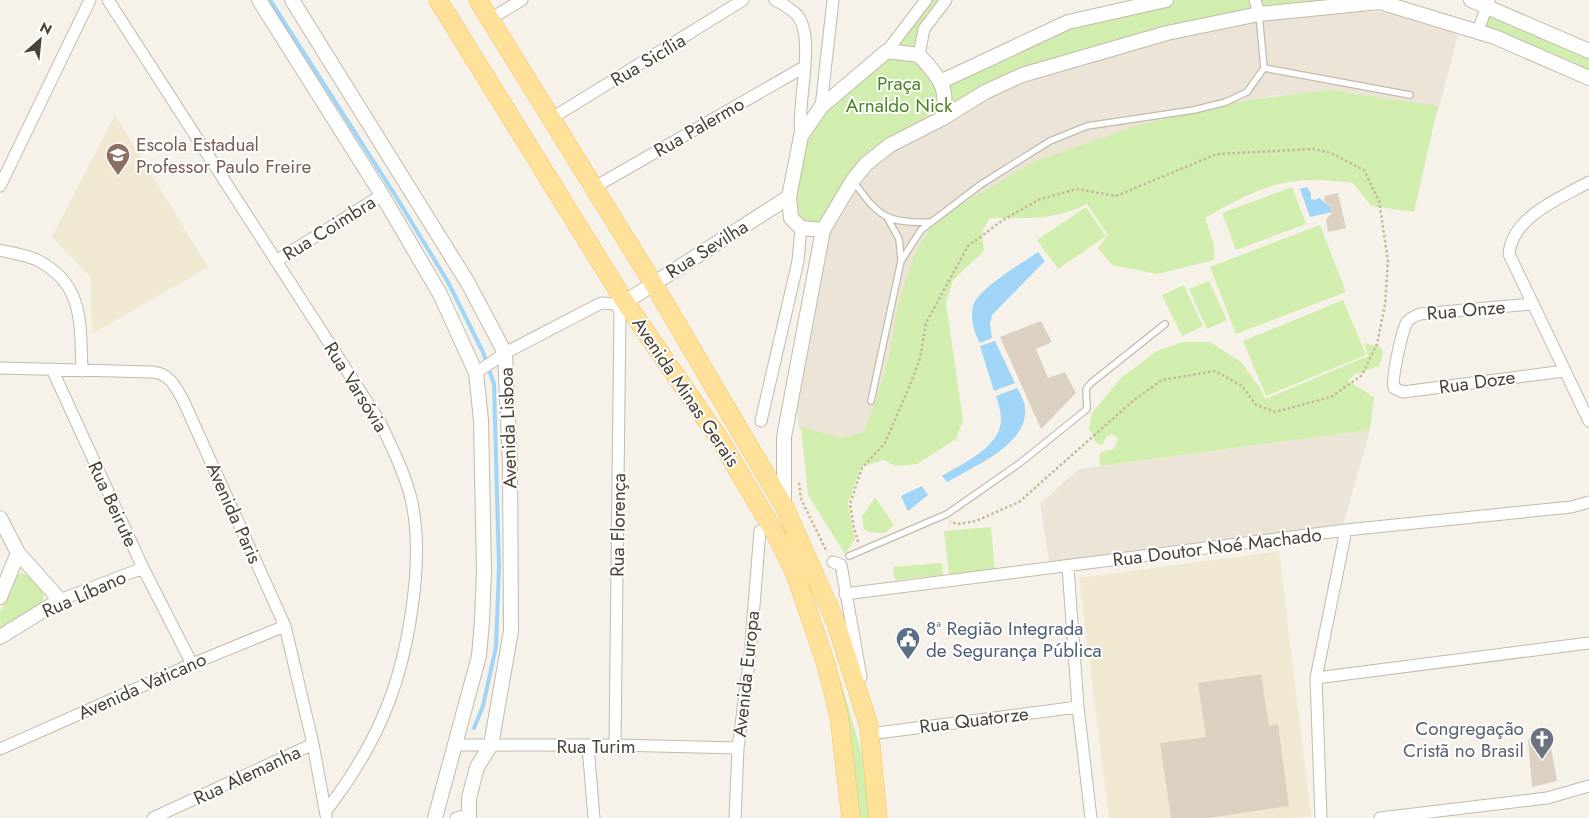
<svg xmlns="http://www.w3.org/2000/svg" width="1589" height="818" font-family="Jost,sans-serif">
<rect width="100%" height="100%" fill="#f6f2e9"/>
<path fill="#ebe4d7" d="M1332 12H1388L1431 24 1458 35 1438 111 1274 95 1026 168 961 206 865 436 843 440 799 429 795 394 828 234 860 180 882 158 895 148 992 94 1041 74 1181 34 1254 20Z
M1370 430 1341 532 1050 566 1040 504 1079 469Z"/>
<path fill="#f1e8d2" d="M115 115 208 267 92 334 91 278 52 237Z
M1279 551 1311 816 1292 818H1109L1079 578Z"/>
<path fill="#d2eeae" d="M926 0H946L924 29 919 55 942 81 1068 22 1166 0H1380L1259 14 1022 75 866 164 823 230 792 217 801 136 887 51Z
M1488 7 1589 51V78L1478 31Z
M1329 90 1438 106 1414 212 1371 206 1353 183C1330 180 1305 178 1283 183 1258 188 1227 205 1205 218L1214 245V260L1157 274 1112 265 1098 248 1108 235 1087 204C1054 221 1027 218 990 218L982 231 984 251 953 280 946 303 963 420 956 439 917 464 895 466 884 460 861 467 848 503 855 540 845 554 808 495 801 427 842 438 864 432 874 407 890 353 898 304 916 251 929 230 955 208 1033 162 1142 124 1249 100Z
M1292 187 1306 224 1236 250 1222 213Z
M1086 207 1106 236 1058 269 1037 240Z
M1320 225 1346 292 1236 334 1210 267Z
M1209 281 1227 320 1207 329 1189 289Z
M1184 285 1203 326 1182 336 1162 295Z
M1343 300 1366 355 1266 396 1243 341Z
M1183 342H1210L1241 362 1260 388 1265 399 1368 356 1364 343 1381 347 1383 353 1379 366 1354 375 1348 381 1374 397 1370 430 1100 466 1099 458 1101 452 1114 449 1118 439 1114 435 1107 436 1102 445 1096 443 1089 428 1092 413 1121 378 1157 351Z
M875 497 894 525 885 533 869 532 864 529 862 517Z
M991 527 995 571 949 575 944 531Z
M942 563 943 575 895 580 893 567Z
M21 573C33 575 38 586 44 596L42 604 0 627V612L16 576Z
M836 673 840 679 866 768 870 818H857Z"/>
<path fill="#a0d5f8" d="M1307 187 1311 193V199L1315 200 1319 198 1331 207 1332 212 1310 217 1300 189Z
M1038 252 1045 261 992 315 990 324 992 338 980 343C974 333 970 317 973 306 977 289 1024 262 1038 252Z
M995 341 1015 383 994 391 980 346Z
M1017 388C1049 436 979 463 947 482L942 476C961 464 993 451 1000 427 1003 417 999 406 996 396Z
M922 486 928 495 908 511 901 496Z"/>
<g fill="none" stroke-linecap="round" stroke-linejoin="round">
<path stroke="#a0d5f8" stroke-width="4" d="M270 0 395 195 448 282 483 352 494 384 499 567 496 647 483 706 474 728"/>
</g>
<path fill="#dcd1c0" d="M1338 193 1346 228 1328 232 1326 220 1332 212 1331 207 1324 200 1325 196Z
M1041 321 1052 342 1036 349 1048 378 1065 372 1076 393 1041 429 1000 337Z
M1261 674 1269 726 1278 724 1289 806 1208 818H1171L1160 743 1206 737 1198 683Z
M1549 736 1557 781 1532 787 1528 739Z"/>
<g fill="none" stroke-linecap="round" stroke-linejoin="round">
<defs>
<path id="service" d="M1264 68 1410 95
M854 182C878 216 887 224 930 222
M888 219 899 239 901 259
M871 401 901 261 921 230 980 185 1050 141 1087 126 1194 110 1226 102 1247 92 1264 68 1259 14
M849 556 947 514 1020 463 1087 409 1086 389 1091 383 1165 324"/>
<path id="minor" d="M108 0 380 422C392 448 406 475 412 503 419 537 417 574 412 608 401 689 375 747 326 811
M775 0C783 4 792 9 798 16 816 41 796 105 801 136
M1255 0 1259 14
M490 19 522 0
M1478 31 1489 0
M887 51 926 0
M919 55 924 29 946 0
M821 107 833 0
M552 118 743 0
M1589 182C1560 198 1512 217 1509 254L1589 421
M0 186 90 0
M593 188 804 67
M0 250C12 253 26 255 37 260 85 284 80 325 82 371
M276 261 382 195
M1532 304 1420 314C1415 316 1410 318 1407 322 1402 330 1391 381 1394 388L1403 392 1564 371
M0 368 152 372C169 373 175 386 183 400L285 626 313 744 326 815
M52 369 143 568 192 664
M476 373 505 353 601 303 615 304 620 310 615 745
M761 421 798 261 801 228
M833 562 841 565 861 677
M1068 567 1078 707 1091 818
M845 594 1346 530 1571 507 1589 502
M60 600 143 568
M1316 678 1589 643
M870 734 1078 707
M454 745H615L738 748
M588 746 594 818
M0 749 192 664 285 626
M153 818 313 744
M456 818 468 815
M735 818 738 748 750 655 760 531
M1321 818 1316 678 1346 530
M1380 818 1547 798 1589 786"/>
<path id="tertiary" d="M259 0 382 195 440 294 476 373 481 420 484 571 482 621 479 656 435 818
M292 0 468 283 505 353 510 463 511 631 491 745 477 767 469 798V818
M1471 0 1589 51
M942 81 1068 22 1166 0
M823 230 801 228 791 218 789 197 801 136 821 107 887 51 919 55C939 78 949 86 943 118
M625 302 789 197
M784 506V437L823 230 853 180 866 164 890 145 943 118 985 92 1022 75 1167 33 1259 14 1380 2 1495 37 1589 78
M0 518 18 553 60 600 0 637
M0 597 18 553"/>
<path id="primary" d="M438 0 625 302 720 440 779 540 795 573 826 664 839 716 851 818
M478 0 653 283 784 506 836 623 869 726 878 818"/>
</defs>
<use href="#service" stroke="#c3baab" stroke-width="8"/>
<use href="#minor" stroke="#c3baab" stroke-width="13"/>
<use href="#tertiary" stroke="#c3baab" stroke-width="16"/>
<use href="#primary" stroke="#f1c35d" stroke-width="19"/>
<path stroke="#c6b69a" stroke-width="2.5" stroke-dasharray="2.5 2.5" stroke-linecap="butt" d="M799 483 801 499 827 552
M858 542 854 528 850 504 862 468 885 443 912 380 920 358 926 323 968 246 1003 220 1040 199 1077 189 1116 196 1217 154 1314 149 1331 153 1364 170 1379 201 1388 261 1385 305 1377 344 1362 375 1331 397 1275 412 1256 405 1242 386 1215 371 1162 380 1134 400 1019 502 976 521 958 524 950 522"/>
<use href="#service" stroke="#fff" stroke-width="5.5"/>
<use href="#minor" stroke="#fff" stroke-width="11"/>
<use href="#tertiary" stroke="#fff" stroke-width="14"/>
<use href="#primary" stroke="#ffe19a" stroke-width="18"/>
</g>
<defs>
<symbol id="school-pin" viewBox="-11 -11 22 30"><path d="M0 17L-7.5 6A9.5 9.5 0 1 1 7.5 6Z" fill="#8d6e63" stroke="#fff"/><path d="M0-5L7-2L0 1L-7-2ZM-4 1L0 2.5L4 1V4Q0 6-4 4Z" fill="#fff"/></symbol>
<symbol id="civic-pin" viewBox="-11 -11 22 30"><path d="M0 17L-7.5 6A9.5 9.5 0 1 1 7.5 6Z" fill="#5c6f8a" stroke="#fff"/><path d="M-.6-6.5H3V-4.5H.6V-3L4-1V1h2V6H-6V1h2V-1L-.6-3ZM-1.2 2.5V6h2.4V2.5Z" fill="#fff"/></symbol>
<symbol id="church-pin" viewBox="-11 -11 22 30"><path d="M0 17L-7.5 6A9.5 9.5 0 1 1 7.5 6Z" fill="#6b7280" stroke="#fff"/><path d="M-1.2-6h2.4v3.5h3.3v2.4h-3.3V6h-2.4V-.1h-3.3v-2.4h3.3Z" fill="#fff"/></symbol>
</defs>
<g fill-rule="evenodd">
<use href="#school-pin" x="104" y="141" width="28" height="38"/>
<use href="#civic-pin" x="894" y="625" width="28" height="38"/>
<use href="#church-pin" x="1528" y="725" width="28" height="38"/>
</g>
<g text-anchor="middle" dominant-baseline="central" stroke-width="4" stroke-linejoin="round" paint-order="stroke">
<g font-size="19" fill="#4b4336" stroke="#fff">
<text transform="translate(648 60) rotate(-31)">Rua Sicília</text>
<text transform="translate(699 127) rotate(-30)">Rua Palermo</text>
<text transform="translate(329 228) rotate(-32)">Rua Coimbra</text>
<text transform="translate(707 249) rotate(-32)">Rua Sevilha</text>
<text transform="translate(1466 310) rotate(-5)">Rua Onze</text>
<text transform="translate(1477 382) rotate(-8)">Rua Doze</text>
<text transform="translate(356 387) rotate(58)">Rua Varsóvia</text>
<text transform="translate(686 392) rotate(56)">Avenida Minas Gerais</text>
<text transform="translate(508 428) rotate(-92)">Avenida Lisboa</text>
<text transform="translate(113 504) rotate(65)">Rua Beirute</text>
<text transform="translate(234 513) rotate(66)">Avenida Paris</text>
<text transform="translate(618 525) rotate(-89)">Rua Florença</text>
<text transform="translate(1217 547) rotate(-7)">Rua Doutor Noé Machado</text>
<text transform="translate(84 594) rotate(-24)">Rua Líbano</text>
<text transform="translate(746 674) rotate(-84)">Avenida Europa</text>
<text transform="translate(142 686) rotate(-24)">Avenida Vaticano</text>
<text transform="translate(974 720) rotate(-7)">Rua Quatorze</text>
<text x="596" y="746">Rua Turim</text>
<text transform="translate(247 775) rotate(-25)">Rua Alemanha</text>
</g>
<g font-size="19" fill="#488422" stroke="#fff">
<text x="899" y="83">Praça<tspan x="899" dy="22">Arnaldo Nick</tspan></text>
</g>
<g font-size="19" fill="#785e54" stroke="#fff" text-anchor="start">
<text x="136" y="144">Escola Estadual<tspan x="136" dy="22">Professor Paulo Freire</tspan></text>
</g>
<g font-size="19" fill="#4e5e75" stroke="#fff" text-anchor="start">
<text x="926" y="628">8ª Região Integrada<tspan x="926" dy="22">de Segurança Pública</tspan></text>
</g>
<g font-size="19" fill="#5b616d" stroke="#fff" text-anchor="end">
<text x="1524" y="728">Congregação<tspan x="1524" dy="22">Cristã no Brasil</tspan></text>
</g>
</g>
<g transform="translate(40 40) rotate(27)" stroke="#ffffff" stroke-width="4" paint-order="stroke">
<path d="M0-4L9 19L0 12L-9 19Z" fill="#4b4336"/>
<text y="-8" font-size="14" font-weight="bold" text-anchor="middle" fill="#4b4336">N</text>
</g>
</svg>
